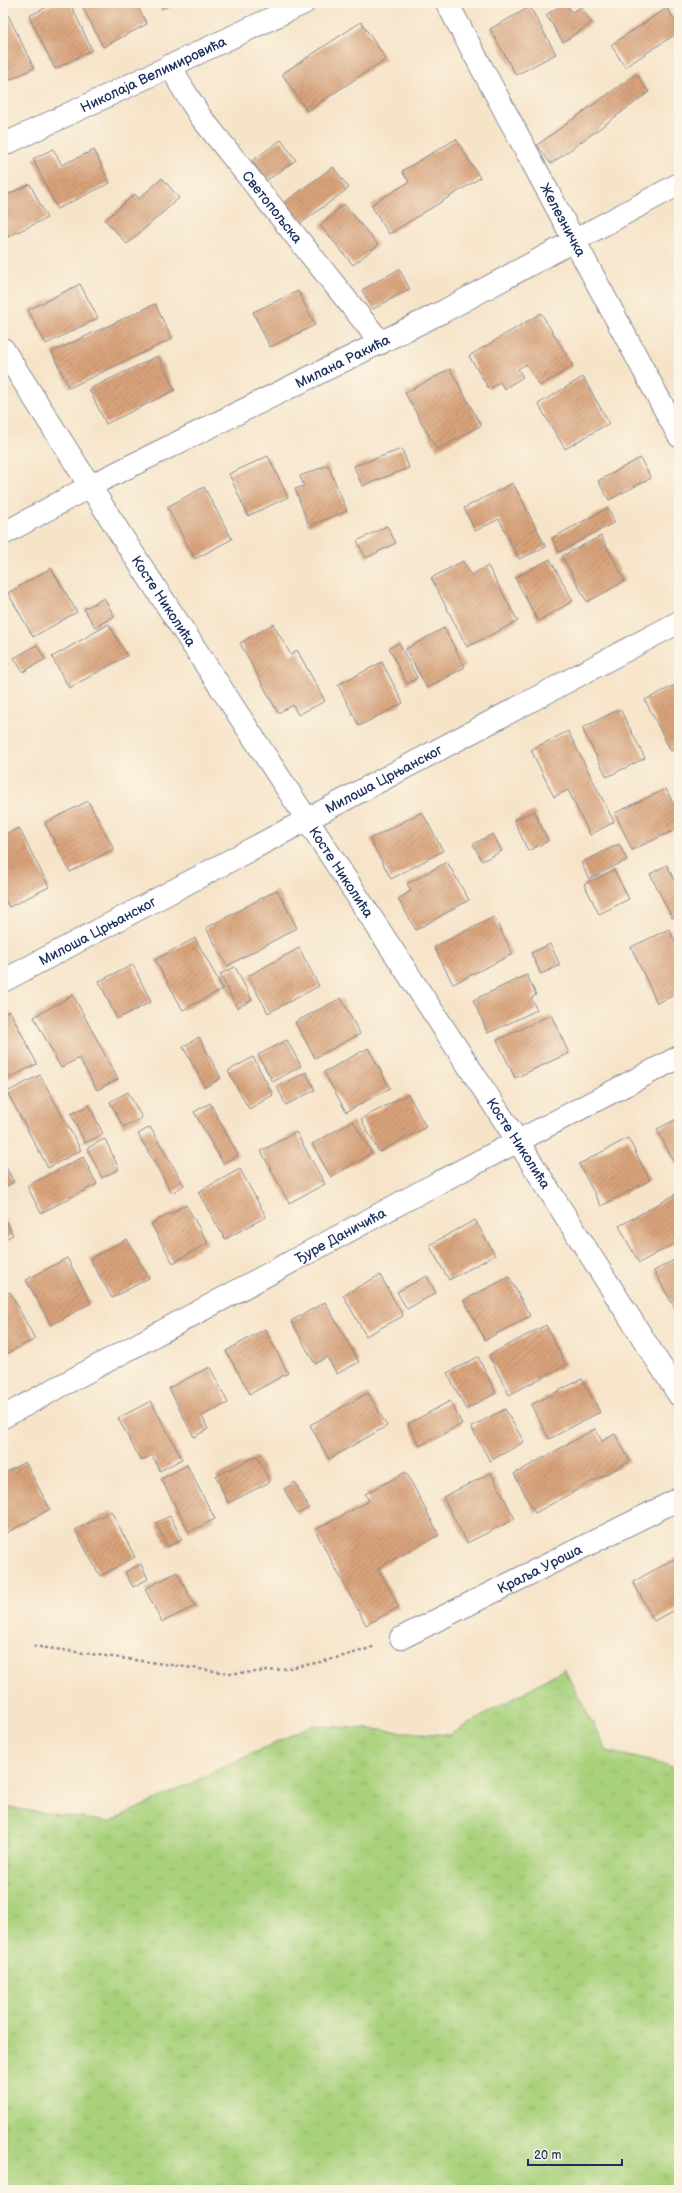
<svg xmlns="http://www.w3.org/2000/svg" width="682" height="2193" font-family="'Balsamiq Sans',sans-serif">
<defs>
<pattern id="grass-tufts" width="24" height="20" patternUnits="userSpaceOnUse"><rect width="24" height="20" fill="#a9d17b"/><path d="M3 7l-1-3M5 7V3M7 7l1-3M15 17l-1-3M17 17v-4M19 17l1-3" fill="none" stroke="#91b46d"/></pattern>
<pattern id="building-hatch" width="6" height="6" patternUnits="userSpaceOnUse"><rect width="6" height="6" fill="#d9a37a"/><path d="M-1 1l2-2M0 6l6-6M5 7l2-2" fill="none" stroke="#af8567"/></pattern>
</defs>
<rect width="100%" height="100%" fill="#fcf5e5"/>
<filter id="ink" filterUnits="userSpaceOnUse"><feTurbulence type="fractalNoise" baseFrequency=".025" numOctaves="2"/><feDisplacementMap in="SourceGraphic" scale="8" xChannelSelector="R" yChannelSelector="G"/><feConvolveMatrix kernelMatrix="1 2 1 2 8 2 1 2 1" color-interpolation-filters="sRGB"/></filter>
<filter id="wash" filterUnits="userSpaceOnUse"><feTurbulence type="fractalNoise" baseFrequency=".012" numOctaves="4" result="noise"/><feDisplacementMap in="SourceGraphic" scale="16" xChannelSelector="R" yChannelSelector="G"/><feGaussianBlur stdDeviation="0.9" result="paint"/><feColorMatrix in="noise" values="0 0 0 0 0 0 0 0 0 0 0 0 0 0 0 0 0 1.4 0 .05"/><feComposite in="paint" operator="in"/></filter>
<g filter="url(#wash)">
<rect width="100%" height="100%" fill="#f6e4c9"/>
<path fill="url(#grass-tufts)" stroke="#62806c" d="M564 1669 607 1751 679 1768V2190H3V1807L109 1822 312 1725 449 1735Z"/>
<g id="blocks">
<path fill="url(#building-hatch)" d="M55 3H70L92 50 55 69 29 16Z
M81 3H136L147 24 103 47Z
M159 3H175L162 9Z
M565 3 572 12 581 7 592 23 563 42 546 15Z
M530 7 556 54 516 75 490 29Z
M667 8 679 27V32L625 67 611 45Z
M8 15 34 68 3 83V17Z
M361 22 386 59 307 111 282 74Z
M636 74 649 92 551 164 537 145Z
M456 139 480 178 389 234 371 205 409 182 402 171Z
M281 140 296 160 266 181 252 161Z
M53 149 62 165 94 150 110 183 57 209 33 159Z
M333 167 349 188 297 226 281 205Z
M162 178 179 198 127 244 105 220 135 194 139 199Z
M30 184 47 218 3 239V197Z
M344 204 378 245 353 265 320 225Z
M399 269 410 289 373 309 362 290Z
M80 284 98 318 46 344 28 310Z
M298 291 315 325 270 347 253 312Z
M155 304 172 339 69 388 52 352Z
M541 313 573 366 540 386 526 364 518 369 523 377 504 389 500 382 489 389 469 356Z
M158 356 175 390 106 424 89 389Z
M450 369 481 425 437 450 405 393Z
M583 377 609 423 565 449 538 404Z
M402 449 409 468 362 486 354 466Z
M268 456 288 497 248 516 229 474Z
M640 458 651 478 609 500 598 481Z
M328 465 347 511 309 526 295 489 304 486 300 476Z
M513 483 546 547 519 559 499 519 475 531 464 508Z
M204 487 232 539 195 559 167 507Z
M608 508 615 522 559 552 552 538Z
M387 526 396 543 366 558 357 541Z
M601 536 625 581 587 602 562 556Z
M550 559 573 601 538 621 515 578Z
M463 561 471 575 488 566 518 621 467 647 431 578Z
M51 568 77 612 33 637 8 593Z
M104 598 114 616 95 627 84 609Z
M109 624 127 656 69 688 52 657Z
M273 624 291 655 297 650 325 701 298 715 293 705 278 713 240 643Z
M444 628 465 667 427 688 406 649Z
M399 643 417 678 407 684 389 648Z
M37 645 45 659 23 672 14 658Z
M3 657 8 665 3 668Z
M382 662 403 703 359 726 338 685Z
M679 683V747L671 751 645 700Z
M620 709 645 758 607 777 582 728Z
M568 731 614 822 590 835 568 790 554 797 531 750Z
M666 789 679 815V828L632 850 615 813Z
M88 801 114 849 70 872 45 823Z
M534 811 548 841 528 851 514 820Z
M422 812 443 851 391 879 370 839Z
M19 828 49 887 9 907 3 896V836Z
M493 834 502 851 482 861 473 844Z
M619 844 627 860 589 879 581 863Z
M447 862 469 900 416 930 398 899 411 891 407 884Z
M667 865 679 890V915L672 918 650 874Z
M614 870 629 899 599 914 584 884Z
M277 890 297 928 227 966 206 928Z
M494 917 513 954 453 984 434 947Z
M669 929 679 949V993L657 1003 631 947Z
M195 938 223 989 183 1010 155 960Z
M550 944 560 965 541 974 531 953Z
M299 948 319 986 268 1013 248 976Z
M133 965 151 1002 117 1019 99 981Z
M235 967 252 1000 237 1008 220 974Z
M527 975 536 995 531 998 537 1010 488 1033 473 1000Z
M73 995 118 1079 97 1090 79 1058 61 1068 34 1017Z
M341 998 360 1034 315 1058 295 1022Z
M10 1011 37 1064 3 1081V1014Z
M551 1015 569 1053 515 1078 497 1040Z
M199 1037 221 1078 205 1087 183 1047Z
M287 1040 301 1066 273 1082 258 1055Z
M368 1048 390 1088 346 1112 324 1072Z
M253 1057 273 1095 249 1109 228 1071Z
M306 1072 315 1090 286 1105 277 1087Z
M40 1075 81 1150 48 1168 7 1092Z
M128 1092 142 1118 123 1127 110 1102Z
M408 1094 426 1127 379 1152 361 1119Z
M210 1103 238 1155 223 1163 194 1112Z
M89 1105 103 1134 85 1143 71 1114Z
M679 1118V1165L676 1166 657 1129Z
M353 1121 372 1153 331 1177 312 1144Z
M150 1127 184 1185 172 1193 138 1134Z
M296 1132 325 1184 289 1203 261 1151Z
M628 1138 650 1180 601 1206 579 1164Z
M105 1139 119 1169 102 1178 87 1148Z
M83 1157 97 1184 41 1213 27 1186Z
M3 1162 14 1182 3 1188Z
M240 1169 266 1217 225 1239 198 1192Z
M676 1194 679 1200V1241L639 1263 619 1226Z
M186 1205 208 1243 173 1263 151 1224Z
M3 1216 13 1235 3 1240Z
M475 1220 495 1255 449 1280 429 1245Z
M127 1239 149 1278 112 1298 90 1259Z
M679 1257V1306L675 1309 654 1271Z
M67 1258 91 1303 51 1325 26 1280Z
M380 1275 403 1316 366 1336 343 1295Z
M427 1276 436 1293 407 1309 397 1292Z
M509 1277 530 1316 485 1340 464 1300Z
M10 1292 35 1339 3 1356V1295Z
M325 1302 359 1362 337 1374 327 1357 315 1364 291 1321Z
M546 1325 566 1365 509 1395 489 1355Z
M265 1329 288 1373 250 1394 226 1351Z
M478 1357 496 1393 466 1409 447 1373Z
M210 1367 228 1403 202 1416 208 1429 194 1437 169 1388Z
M582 1379 600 1412 549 1439 531 1405Z
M368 1393 387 1426 329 1459 310 1425Z
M151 1401 182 1459 160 1471 152 1455 141 1461 118 1418Z
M450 1401 462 1424 420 1446 408 1424Z
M505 1409 524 1442 490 1461 471 1427Z
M595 1429 602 1441 615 1434 630 1461 535 1513 514 1474Z
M257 1456 270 1482 228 1503 216 1476Z
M25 1462 50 1509 3 1535V1474Z
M187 1465 215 1519 189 1532 161 1479Z
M406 1472 439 1535 378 1568 399 1607 366 1625 315 1530 369 1501 365 1494Z
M491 1473 515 1519 467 1543 443 1497Z
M295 1482 309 1508 298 1514 284 1489Z
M111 1511 135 1557 100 1576 75 1530Z
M170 1516 182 1540 168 1547 156 1523Z
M679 1556V1607L654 1621 633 1582Z
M141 1564 148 1579 133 1587 125 1572Z
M177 1572 195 1606 162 1622 145 1589Z"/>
</g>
</g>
<g filter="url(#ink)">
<use href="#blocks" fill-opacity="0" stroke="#888a94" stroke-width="1"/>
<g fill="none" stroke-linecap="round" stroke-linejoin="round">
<defs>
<g id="minor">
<path id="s1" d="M447 3 679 436"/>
<path id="s2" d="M171 65 180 84 200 116 381 343"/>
<path id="s3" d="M3 145 304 3"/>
<path id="s4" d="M3 349 128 546 526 1154 679 1395"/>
<path id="s5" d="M3 534 90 486 444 311 679 184"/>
<path id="s6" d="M3 981 679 622"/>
<path id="s7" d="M3 1417 432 1186 679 1057"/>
<path id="s8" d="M401 1638 679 1499"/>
</g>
</defs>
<use href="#minor" stroke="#888a94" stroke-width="24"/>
<path stroke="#888a94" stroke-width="2.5" stroke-dasharray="3 3" stroke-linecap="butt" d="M33 1646 229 1673C280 1673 328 1662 376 1646"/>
<use href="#minor" stroke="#fff" stroke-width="22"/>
</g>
</g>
<g text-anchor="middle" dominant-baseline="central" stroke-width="3" stroke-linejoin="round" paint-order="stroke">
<g font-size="14" fill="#1b2f5e" stroke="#fcf5e5">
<text stroke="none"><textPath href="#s3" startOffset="166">Николаја Велимировића</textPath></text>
<text stroke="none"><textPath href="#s2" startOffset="175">Светопољска</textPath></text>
<text stroke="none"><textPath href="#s1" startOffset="246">Железничка</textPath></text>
<text stroke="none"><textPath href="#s5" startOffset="381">Милана Ракића</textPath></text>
<text stroke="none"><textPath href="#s4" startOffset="299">Косте Николића</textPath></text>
<text stroke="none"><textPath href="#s6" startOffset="431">Милоша Црњанског</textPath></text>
<text stroke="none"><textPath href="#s4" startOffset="623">Косте Николића</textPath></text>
<text stroke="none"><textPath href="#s6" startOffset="107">Милоша Црњанског</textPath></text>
<text stroke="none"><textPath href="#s4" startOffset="947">Косте Николића</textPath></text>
<text stroke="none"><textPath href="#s7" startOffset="383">Ђуре Даничића</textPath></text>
<text stroke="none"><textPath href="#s8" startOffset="155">Краља Уроша</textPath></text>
</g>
</g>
<rect width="682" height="2193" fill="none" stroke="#fcf5e5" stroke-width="16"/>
<path d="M528 2159v6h94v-6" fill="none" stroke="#1b2f5e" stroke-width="2"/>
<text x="534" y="2159" font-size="12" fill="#1b2f5e" stroke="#fcf5e5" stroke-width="3" paint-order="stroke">20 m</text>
</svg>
